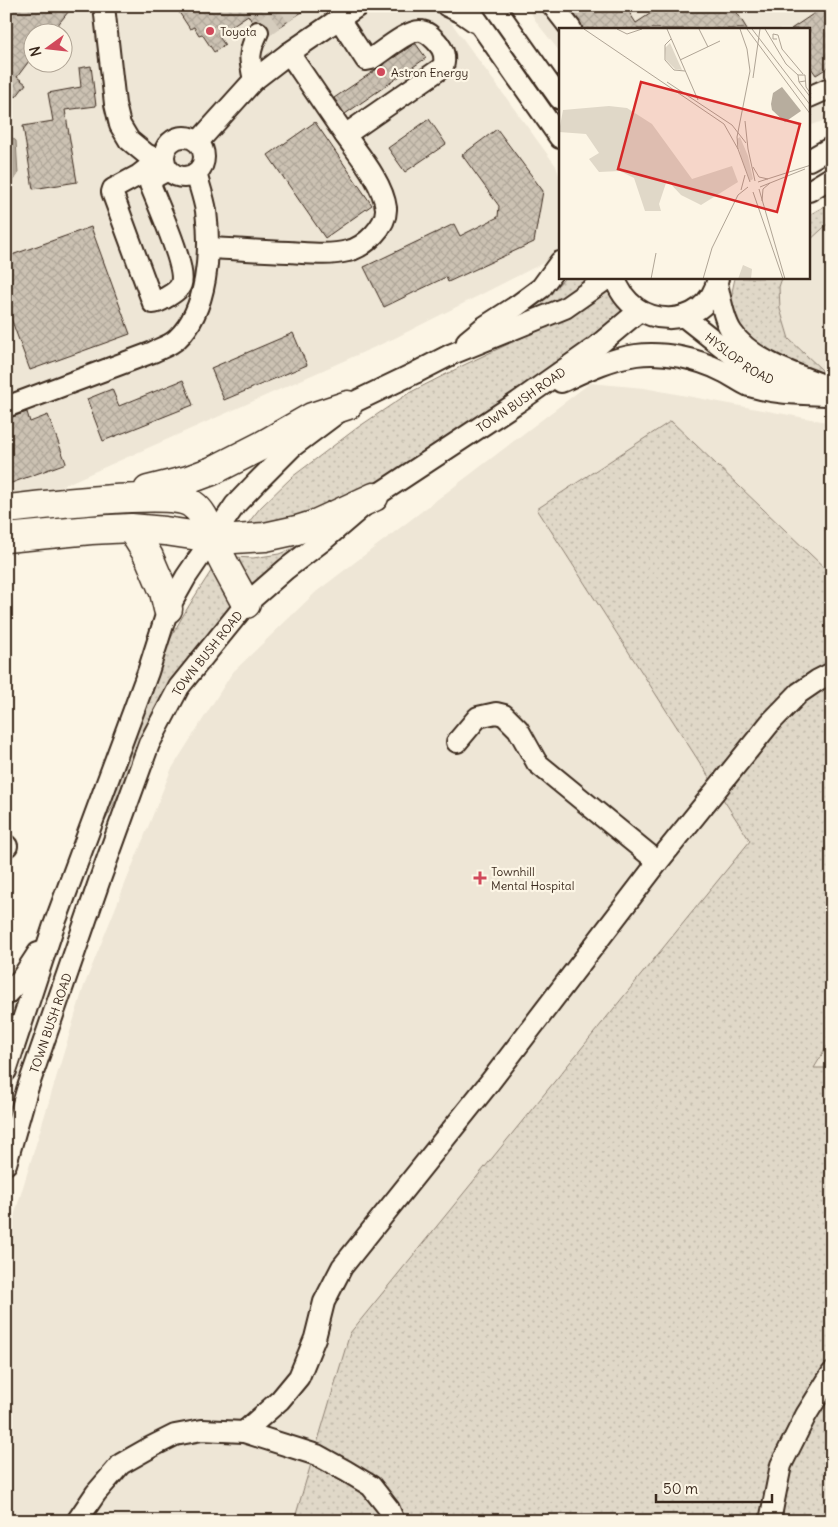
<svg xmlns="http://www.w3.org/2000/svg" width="838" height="1527" font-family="Delius,sans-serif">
<defs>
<pattern id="grass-dots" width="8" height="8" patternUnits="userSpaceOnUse" patternTransform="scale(1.25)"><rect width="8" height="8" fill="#e0d8c8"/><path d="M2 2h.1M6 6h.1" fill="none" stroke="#c1baab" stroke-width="1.8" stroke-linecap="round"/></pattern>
<pattern id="building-cross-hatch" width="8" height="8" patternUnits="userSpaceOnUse" patternTransform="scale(1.25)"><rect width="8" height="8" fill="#ccc2b3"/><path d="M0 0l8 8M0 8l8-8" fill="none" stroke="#b0a79a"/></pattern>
</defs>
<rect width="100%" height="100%" fill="#fcf5e5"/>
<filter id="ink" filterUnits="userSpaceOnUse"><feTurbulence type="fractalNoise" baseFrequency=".02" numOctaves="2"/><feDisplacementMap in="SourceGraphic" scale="10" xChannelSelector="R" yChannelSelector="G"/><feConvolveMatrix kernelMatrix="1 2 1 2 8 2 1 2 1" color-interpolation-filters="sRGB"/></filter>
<g filter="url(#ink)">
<path fill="#eee6d6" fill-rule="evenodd" d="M6 6H439L556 166 560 178V244L558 251 553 258 395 338 51 491 6 493ZM32 32H62V62H32Z
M527 6H832V118L809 126V29H560V52L537 23Z
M832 220V372L821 369 789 339 780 309 779 287 782 278H809V241Z
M590 383 644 388 832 423V1521H6V1243L84 986 171 770 232 673 316 592Z"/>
<path fill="url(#grass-dots)" stroke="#8e8173" d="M832 202V220L809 241V215Z
M565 278H591L558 300 503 328C526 313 547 298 565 278Z
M735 278H782L779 287 780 309 789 339 821 369 829 381 787 369 738 330 731 307 732 292Z
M608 291 625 315 519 389 431 453 330 518 238 536 260 508 292 477 357 428 409 393 466 364 572 314Z
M671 421 832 575V1038L814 1068H832V1521H294L350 1333 750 841 537 509Z
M323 536 254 592 234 557 253 558 279 554Z
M217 562 236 602 131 771 101 829C123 766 142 701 170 640 183 613 201 587 217 562Z"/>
<path fill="#b7ad9e" stroke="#85796b" d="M6 132 16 141 18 174 6 192Z"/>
<path fill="url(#building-cross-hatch)" stroke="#3b2a1e" d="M6 6H73L52 32H32V57L17 77 26 84 16 97 6 90Z
M175 6H311L269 34 270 30 267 25 262 21 257 20 252 22 248 15 218 35 225 45 214 52 202 34 199 35 194 27 190 29Z
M568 6H625L636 23 662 6H733L747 29H583L580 22Z
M825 6H832V65L816 75 809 65V29H791Z
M414 44H416L426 58 345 114 334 98Z
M91 66 96 106 65 110 77 182 33 189 23 126 53 121 48 93 81 87 79 68Z
M429 119 446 144 405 172 388 148Z
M315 122 372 205 325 238 268 155Z
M497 129 543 191 534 242 448 282 446 277 384 307 364 267 454 224 460 236 498 217 499 206 462 155Z
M91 227 130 334 30 370 6 305V257Z
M293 333 307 365 224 400 211 368Z
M183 380 193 405 103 441 87 399 112 389 119 406Z
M27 412 30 422 48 415 66 463 6 485V419Z"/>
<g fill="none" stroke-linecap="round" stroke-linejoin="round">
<path stroke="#d5ccbd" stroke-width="20" stroke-dasharray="20 10" stroke-linecap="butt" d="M258 32 293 6"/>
<defs>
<g id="minor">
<path d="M104 6 115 104 120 125 129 140 146 154 164 163"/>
<path d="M447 6 462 13 475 22"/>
<path d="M467 6 560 138"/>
<path d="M494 6 560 99"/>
<path d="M553 6 571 29"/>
<path d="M339 19 366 60 371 59C382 52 409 29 421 31 428 32 432 37 437 42 444 50 446 57 443 67L345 135"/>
<path d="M254 80C249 58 248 53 258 32"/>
<path d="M809 97 832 87"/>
<circle cx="184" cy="157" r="20"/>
<path d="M198 142 254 80 289 53 358 6"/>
<path d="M152 157 148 168 139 175 113 189 112 192 153 303C158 303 162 300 167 297 172 294 179 290 181 284 187 267 157 203 150 184L155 177 168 170"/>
<path d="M809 160 832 147"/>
<path d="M809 191 832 177"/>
<path d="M208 248C234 249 261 251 288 252 307 253 329 256 348 251 365 247 387 226 386 208 383 183 359 155 345 135 326 108 308 81 289 53"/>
<path d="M615 278C631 331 707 332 718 278"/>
<path d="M717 284C721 299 723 319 732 332 751 361 800 376 832 388"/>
<path id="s1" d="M683 316 749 368 783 385"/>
<path d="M467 341 484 327 518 305 541 288 560 262"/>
<path d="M561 382C585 371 609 359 636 355 664 351 698 359 722 371 731 375 740 382 749 386 776 394 801 394 829 395"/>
<path d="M6 407 153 352C161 348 171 345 177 339 208 310 211 251 206 211 204 198 199 185 196 173"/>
<path d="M457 742 478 717 496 713 504 715 518 729 537 763 658 862"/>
<path d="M6 845 7 846"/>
<path d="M6 995 21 979 38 953"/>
<path d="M6 1071 53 928 148 672 168 609 186 577 235 505 257 482 292 447 348 405 415 373 452 354 565 308 608 278"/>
<path id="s2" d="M6 1164 27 1090 99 882 149 744 179 687 246 604 286 569 325 539 374 497 518 402 596 347 639 311"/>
<path d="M244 1432 317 1455 346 1471 371 1486 389 1509 394 1521"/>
<path d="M77 1521 96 1493 121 1464 151 1447 175 1435 202 1430 244 1432 280 1400 299 1377 315 1338 324 1302 342 1267 490 1082 658 862 770 723 799 693 818 680 832 673"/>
<path d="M770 1521 781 1465 806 1415 832 1373"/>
</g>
<path id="highway" d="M148 490 188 480 212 471 263 445 312 417 348 405
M6 509C38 506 171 489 192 504 205 513 207 526 213 540 222 562 235 583 246 604
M131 528 149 557 164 592 168 609
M6 538 91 530 131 528 165 531 212 538 234 539 265 537 297 530 313 525 374 497"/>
</defs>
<use href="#minor" stroke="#3b2a1e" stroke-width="24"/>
<use href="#highway" stroke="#3b2a1e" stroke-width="31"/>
<use href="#minor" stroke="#fcf5e5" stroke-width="20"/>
<use href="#highway" stroke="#fcf5e5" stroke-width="28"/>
</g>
</g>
<g fill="#d1495b" stroke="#fcf5e5" stroke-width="2">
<circle cx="210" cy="31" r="5"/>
<circle cx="381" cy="72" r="5"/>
<path d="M477.5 870.5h5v5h5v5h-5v5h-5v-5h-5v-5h5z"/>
</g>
<g text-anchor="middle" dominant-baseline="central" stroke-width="4.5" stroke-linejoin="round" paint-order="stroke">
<g font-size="12" fill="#3b2a1e" stroke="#fcf5e5" text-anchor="start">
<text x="220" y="31">Toyota</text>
<text x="391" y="72">Astron Energy</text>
<text x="491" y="871">Townhill<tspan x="491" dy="14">Mental Hospital</tspan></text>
</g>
<g font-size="12" fill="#3b2a1e" stroke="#fcf5e5">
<text stroke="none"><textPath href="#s1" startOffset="71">HYSLOP ROAD</textPath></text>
<text stroke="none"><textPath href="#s2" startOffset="958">TOWN BUSH ROAD</textPath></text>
<text stroke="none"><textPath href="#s2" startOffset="552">TOWN BUSH ROAD</textPath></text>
<text stroke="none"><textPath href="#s2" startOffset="148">TOWN BUSH ROAD</textPath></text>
</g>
</g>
<g transform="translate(559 28)">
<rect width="251" height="251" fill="#fcf5e5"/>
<path d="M111 15 123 42 116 41 107 32 106 20ZM50 78 68 80 93 96 133 151 173 138 179 154 142 177 122 167 108 152 100 176 102 183H86L75 150 61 143 40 144 30 131 40 125 27 106 0 104 4 82ZM181 109 189 128 194 151 191 153 182 129 178 111ZM184 237 193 241 192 251H179Z" fill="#e0d8c8"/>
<path d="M223 59 242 83 226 94 213 82 212 76 214 65Z" fill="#b7ad9e"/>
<path fill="none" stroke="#afa495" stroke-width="1" d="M25 1 165 96 179 121 191 154M58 1 68 6 83 1M108 1 139 72M140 1 149 19M188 1 252 87M193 1 252 78M206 1 227 36 239 47M112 11 106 17V32L115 42 126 43M218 11H214V6L219 7 223 21 244 46M121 32 161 13M194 50 201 1M246 53 240 54 239 47H246L247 59 252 66M108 54 173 97 187 115M240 54 252 70M186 93 189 121M179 121 178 109 191 43 188 21 181 1M189 121 196 153M194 139 200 149 209 151M199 154 252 137M201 159 246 141M200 161 226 251M182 162 186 147M194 164 224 251M203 173 204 161 211 155M92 251 97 225M144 251 153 220 179 167 189 159"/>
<path fill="#d62828" fill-opacity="0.15" stroke="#d62828" stroke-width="2.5" d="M82 54 241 96 218 184 59 141Z"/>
<rect width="251" height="251" fill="none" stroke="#3b2a1e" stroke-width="2.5"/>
</g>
<rect width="838" height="1527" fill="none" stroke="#fcf5e5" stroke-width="25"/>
<rect x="12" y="12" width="813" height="1502" fill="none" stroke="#3b2a1e" stroke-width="2" filter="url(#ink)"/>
<g transform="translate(48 48) rotate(255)"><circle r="24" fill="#fcf5e5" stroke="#afa495"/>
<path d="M0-4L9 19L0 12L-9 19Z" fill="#d1495b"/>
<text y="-8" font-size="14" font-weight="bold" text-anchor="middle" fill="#3b2a1e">N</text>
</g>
<path d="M656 1494v8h116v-8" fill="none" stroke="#3b2a1e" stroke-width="2.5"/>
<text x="663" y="1494" font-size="15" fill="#3b2a1e" stroke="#fcf5e5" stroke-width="4" paint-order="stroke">50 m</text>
</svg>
